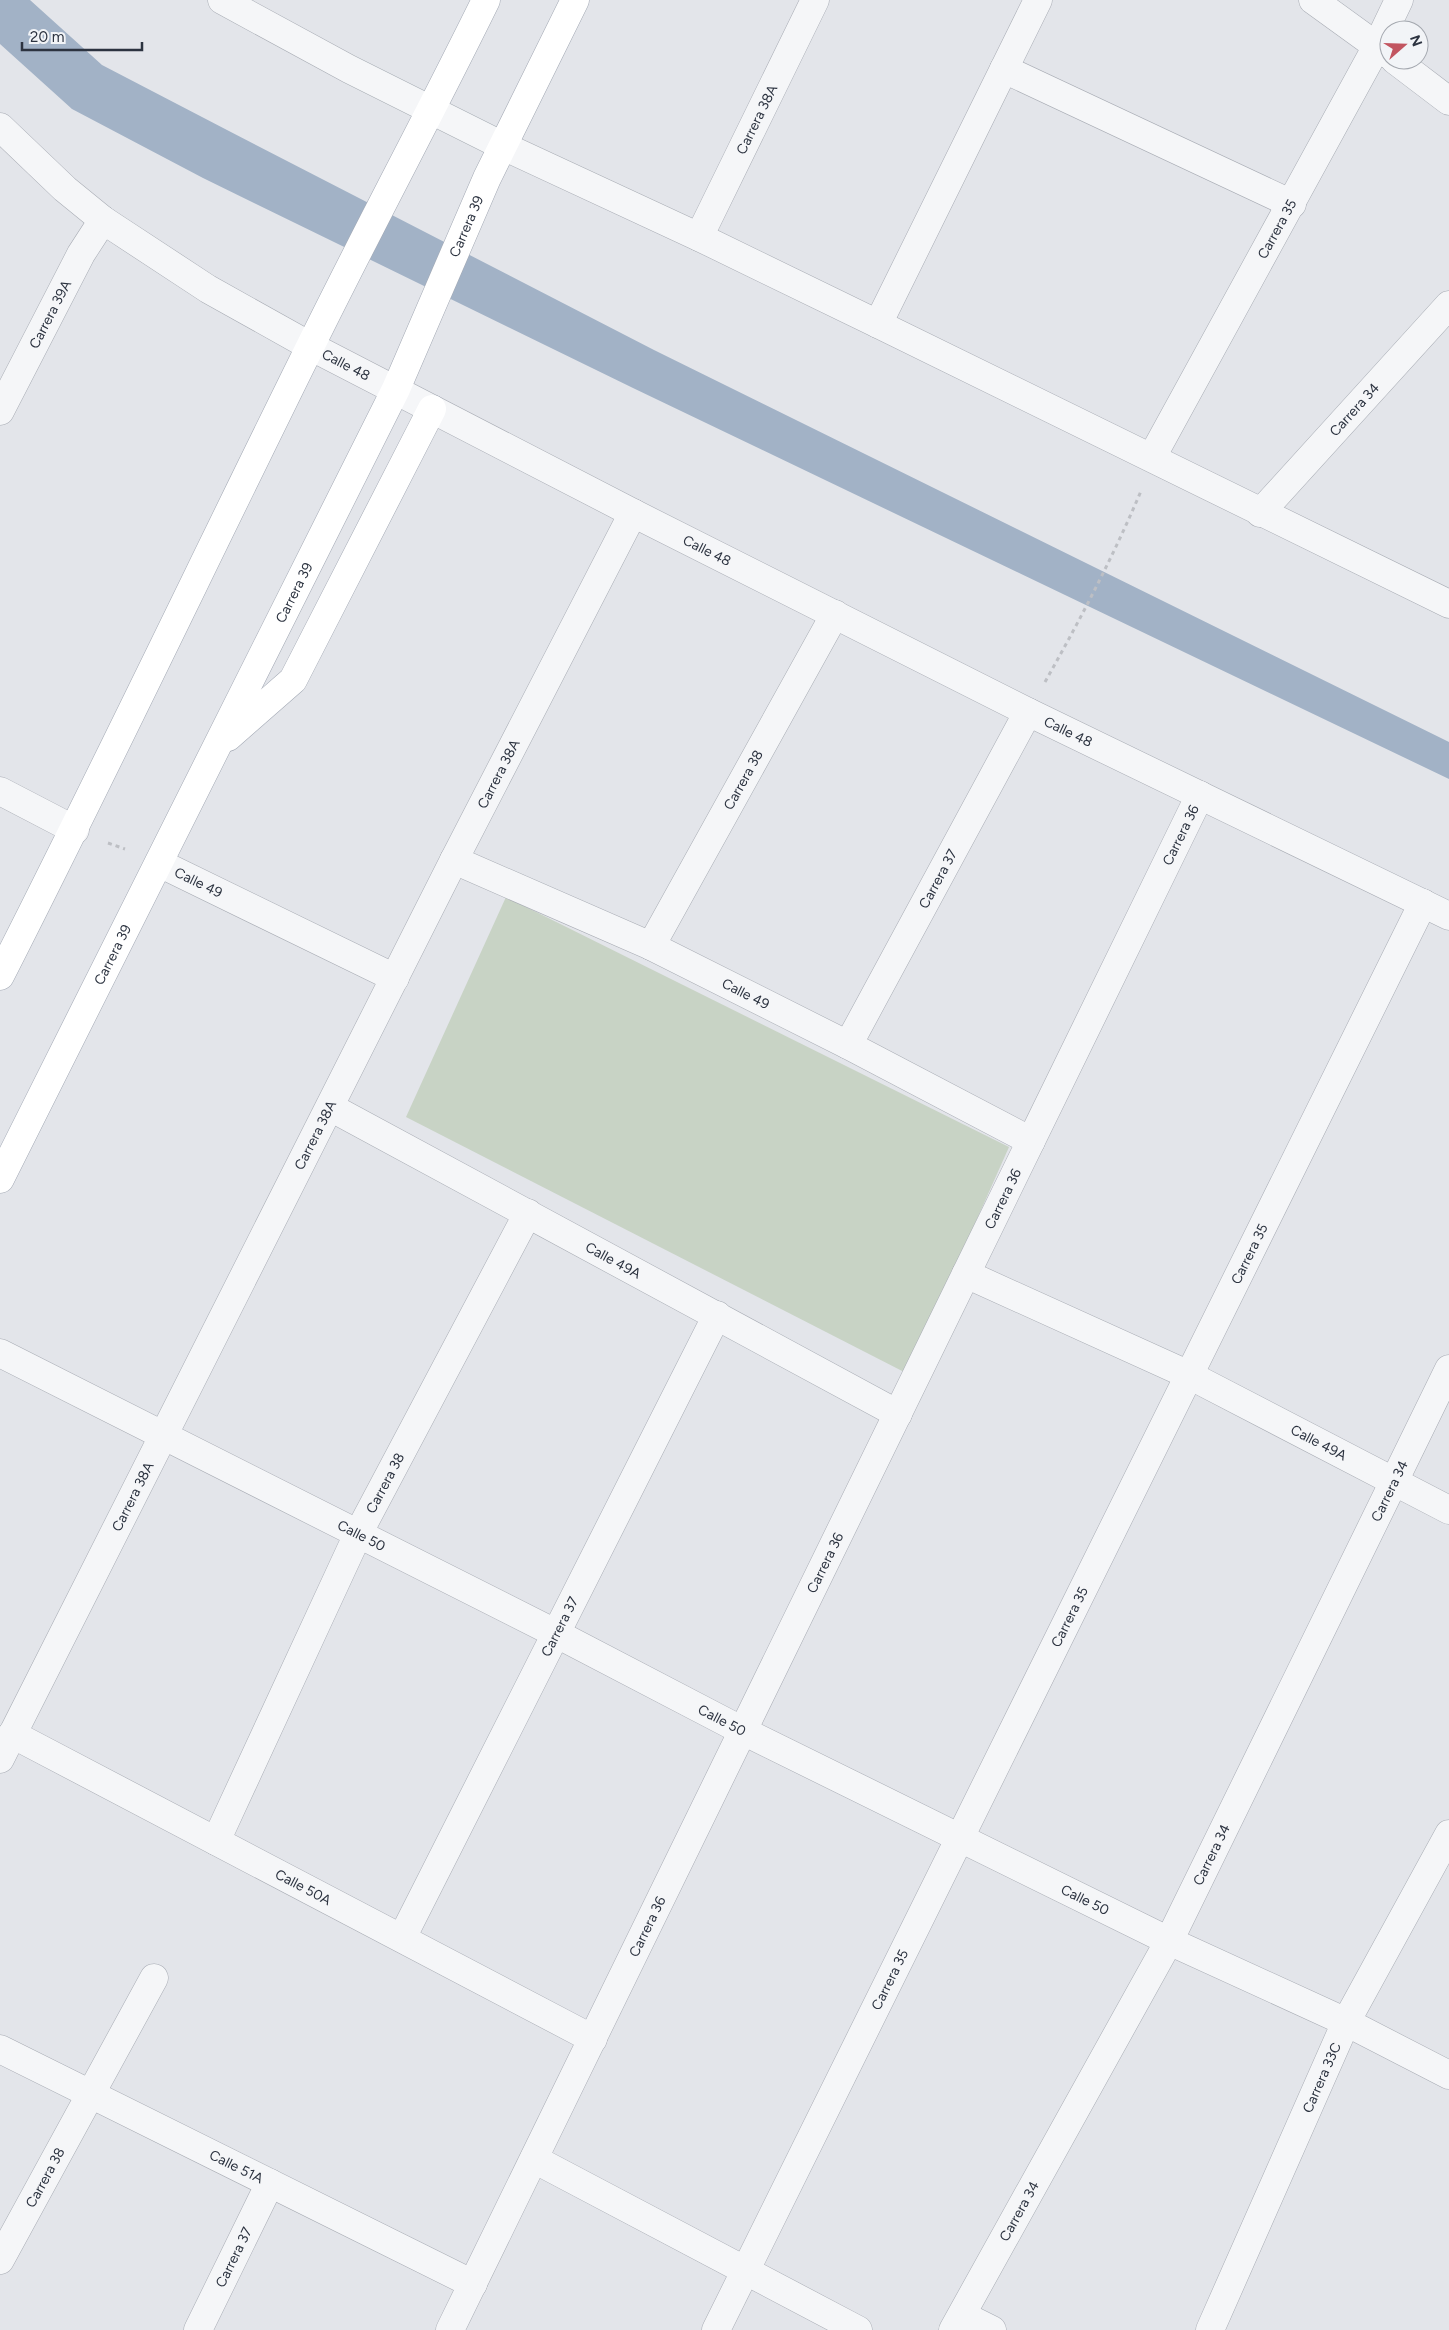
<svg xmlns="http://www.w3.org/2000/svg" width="1449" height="2330" font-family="Figtree,sans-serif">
<rect width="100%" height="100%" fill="#e3e5ea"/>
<path fill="#c8d3c5" d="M506 897 1009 1147 908 1374 406 1117Z"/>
<path fill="#a2b2c6" d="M0 0H30L102 65 227 130 654 350 1449 742V779L633 388 203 178 72 109 0 44Z"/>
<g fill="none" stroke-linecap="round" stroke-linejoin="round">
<defs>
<g id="minor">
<path d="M222 0 349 69 503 146 699 237 878 324 1449 604"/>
<path d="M1313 0 1389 55"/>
<path d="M1395 60 1449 101"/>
<path d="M1004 69 1292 204"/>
<path id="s1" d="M0 127 65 189 103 220 208 289 310 346 633 513 1028 712 1449 916"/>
<path id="s2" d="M699 237 815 0"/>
<path d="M878 324 1038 0"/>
<path id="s3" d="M0 411 81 254 103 220"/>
<path id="s4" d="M1152 457 1377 46 1399 0"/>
<path id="s5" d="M1260 513 1449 305"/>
<path d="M0 791 75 830"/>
<path id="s6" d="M454 860 651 946 848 1045 1031 1141"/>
<path id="s7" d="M159 863 395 978"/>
<path id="s8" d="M651 946 835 614"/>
<path id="s9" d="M848 1045 1028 712"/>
<path id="s10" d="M330 1107 898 1414"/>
<path id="s11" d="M966 1274 1189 1375 1449 1510"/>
<path id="s12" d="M0 1353 557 1634 743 1731 1169 1941 1346 2022 1449 2075"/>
<path id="s13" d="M12 1734 593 2039"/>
<path id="s14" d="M0 1759 454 860 633 513"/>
<path id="s15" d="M216 1841 358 1534 528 1213"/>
<path id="s16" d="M402 1938 717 1315"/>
<path id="s17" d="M0 2049 473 2284"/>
<path d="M534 2159 858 2330"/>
<path id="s18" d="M0 2260 154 1978"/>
<path d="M962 2315 992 2330"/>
<path id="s19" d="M198 2330 270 2183"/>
<path id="s20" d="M450 2330 1200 795"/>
<path id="s21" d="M716 2330 1423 903"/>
<path id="s22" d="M953 2330 1169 1941 1449 1369"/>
<path id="s23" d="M1210 2330 1346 2022 1449 1834"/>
</g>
<g id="major">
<path d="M228 737 293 680 432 409"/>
<path d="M0 976C106 768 206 557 310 347 367 231 429 116 486 0"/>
<path id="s24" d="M0 1179 396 389 487 178 575 0"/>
</g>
</defs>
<use href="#minor" stroke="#a8acb4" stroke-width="29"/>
<use href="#major" stroke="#a3a9b4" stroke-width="29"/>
<path stroke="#bdbfc4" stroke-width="3" stroke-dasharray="4 4" stroke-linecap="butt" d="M1045 682C1080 620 1113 557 1141 491
M108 843 125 849"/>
<use href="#minor" stroke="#f5f6f8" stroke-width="28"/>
<use href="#major" stroke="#fff" stroke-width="28"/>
</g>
<g text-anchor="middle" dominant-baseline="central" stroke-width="4.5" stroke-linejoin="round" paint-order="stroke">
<g font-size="14" fill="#2c3340" stroke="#f2f4f7">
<text stroke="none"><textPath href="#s2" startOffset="131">Carrera 38A</textPath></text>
<text stroke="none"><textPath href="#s24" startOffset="1061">Carrera 39</textPath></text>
<text stroke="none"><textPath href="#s4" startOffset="260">Carrera 35</textPath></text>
<text stroke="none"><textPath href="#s3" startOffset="109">Carrera 39A</textPath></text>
<text stroke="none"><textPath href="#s1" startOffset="422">Calle 48</textPath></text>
<text stroke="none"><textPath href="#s5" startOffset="140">Carrera 34</textPath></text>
<text stroke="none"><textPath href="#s1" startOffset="828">Calle 48</textPath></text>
<text stroke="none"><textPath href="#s24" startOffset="656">Carrera 39</textPath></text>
<text stroke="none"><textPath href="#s1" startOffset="1232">Calle 48</textPath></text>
<text stroke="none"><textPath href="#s14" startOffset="1104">Carrera 38A</textPath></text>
<text stroke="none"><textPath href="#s8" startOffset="190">Carrera 38</textPath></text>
<text stroke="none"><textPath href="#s20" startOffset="1664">Carrera 36</textPath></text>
<text stroke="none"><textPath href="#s9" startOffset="189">Carrera 37</textPath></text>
<text stroke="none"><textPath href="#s7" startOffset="44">Calle 49</textPath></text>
<text stroke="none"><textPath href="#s24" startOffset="251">Carrera 39</textPath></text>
<text stroke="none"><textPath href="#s6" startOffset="321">Calle 49</textPath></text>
<text stroke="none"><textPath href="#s14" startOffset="699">Carrera 38A</textPath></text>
<text stroke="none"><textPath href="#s20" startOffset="1259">Carrera 36</textPath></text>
<text stroke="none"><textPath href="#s21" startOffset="1201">Carrera 35</textPath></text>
<text stroke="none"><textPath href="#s10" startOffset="322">Calle 49A</textPath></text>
<text stroke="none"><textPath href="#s11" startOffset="391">Calle 49A</textPath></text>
<text stroke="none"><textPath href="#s15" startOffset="396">Carrera 38</textPath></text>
<text stroke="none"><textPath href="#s22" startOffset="946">Carrera 34</textPath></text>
<text stroke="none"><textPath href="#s14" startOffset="294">Carrera 38A</textPath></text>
<text stroke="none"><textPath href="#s12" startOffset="405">Calle 50</textPath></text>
<text stroke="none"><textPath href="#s20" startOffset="854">Carrera 36</textPath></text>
<text stroke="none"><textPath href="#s21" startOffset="796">Carrera 35</textPath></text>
<text stroke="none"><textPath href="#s16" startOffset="349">Carrera 37</textPath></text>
<text stroke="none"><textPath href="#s12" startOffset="810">Calle 50</textPath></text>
<text stroke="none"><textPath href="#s22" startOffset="541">Carrera 34</textPath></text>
<text stroke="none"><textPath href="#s13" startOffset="329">Calle 50A</textPath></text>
<text stroke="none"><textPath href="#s12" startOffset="1215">Calle 50</textPath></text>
<text stroke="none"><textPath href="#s20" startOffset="449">Carrera 36</textPath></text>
<text stroke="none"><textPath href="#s21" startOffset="391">Carrera 35</textPath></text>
<text stroke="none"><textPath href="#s23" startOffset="276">Carrera 33C</textPath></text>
<text stroke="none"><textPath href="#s17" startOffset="264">Calle 51A</textPath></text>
<text stroke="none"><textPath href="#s18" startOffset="94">Carrera 38</textPath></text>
<text stroke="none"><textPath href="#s22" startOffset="136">Carrera 34</textPath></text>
<text stroke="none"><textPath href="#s19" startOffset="81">Carrera 37</textPath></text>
</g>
</g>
<g transform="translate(1404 45) rotate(70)"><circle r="24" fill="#f2f4f7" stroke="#a3a7ae"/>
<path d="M0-4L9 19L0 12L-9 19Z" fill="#c25560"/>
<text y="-8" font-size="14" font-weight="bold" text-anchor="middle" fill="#2c3340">N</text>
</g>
<path d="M22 42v8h120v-8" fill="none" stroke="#2c3340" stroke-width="2.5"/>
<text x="30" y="42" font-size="15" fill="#2c3340" stroke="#f2f4f7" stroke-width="4" paint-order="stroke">20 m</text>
</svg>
